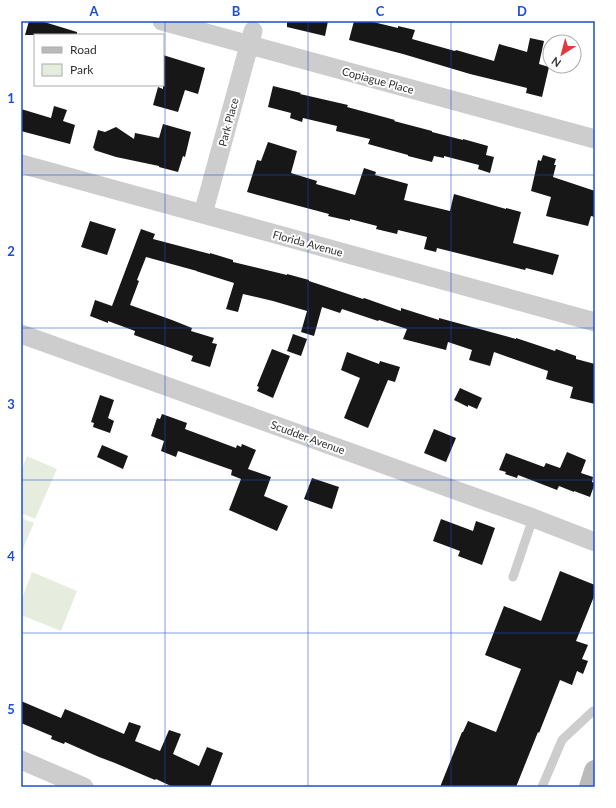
<svg xmlns="http://www.w3.org/2000/svg" width="616" height="808" font-family="Lato,sans-serif">
<rect width="100%" height="100%" fill="#fff"/>
<path fill="#e6eddf" d="M27 456 57 469 35 519 21 513V471Z
M21 518 34 523 21 553Z
M32 572 77 591 61 631 21 615V601Z"/>
<path fill="#171717" d="M29 21H41L77 32V35H25Z
M287 21H328L325 36 287 27Z
M354 21H369L398 28V26L415 30 412 39 455 51 456 50 494 61 499 44 527 52 530 38 544 41 539 64 549 67 542 97 526 93 527 88 470 74 403 54 349 40Z
M163 55 205 68 198 94 185 90 178 112 153 105 158 87 163 89Z
M273 86 301 93 300 94 348 105 347 107 395 120 394 121 432 131V132L463 140V139L488 146 486 155 494 157 490 173 478 169 479 165 444 156V158L434 156 432 162 408 156V155L368 144 370 139 336 131 337 126 303 118 302 122 290 118 291 113 268 107Z
M54 106 67 110 63 121 75 125 70 144 21 131V109L51 118Z
M163 124 191 132 185 157 183 156 178 172 159 167V166L116 157 94 150 95 149 93 148 98 130 105 132 116 127 134 139 135 133 159 138Z
M268 142 297 151 291 173 317 181 316 184 355 195 364 168 376 172 375 175 408 184 404 200 450 211 454 194 506 209V208L521 212 513 243 559 255 553 275 526 268 525 270 437 248 436 252 424 249 427 237 398 230 397 234 376 229 377 226 350 219V221L328 216 329 214 247 192 257 160 261 161Z
M543 155 556 159 554 165H556L553 177 595 191V217L591 216 588 226 546 216 551 197 531 191 538 160 541 161Z
M90 221 116 229 107 255 81 247Z
M141 229 155 234 153 239 210 254V253L233 260V262L287 275V274L309 280V281L363 299 364 298 401 311V308L439 320V318L516 339V338L555 351 556 349 576 356V359L595 364V404L570 398 573 387 546 379 548 371 494 352 490 366 469 360 472 350 448 342 446 350 403 339 407 329 379 320 378 321 342 309 340 313 322 307 314 336 301 332 307 311 273 301 243 294 238 312 226 309 234 283 196 271H197L146 257 137 280 139 281 130 305 172 320 192 328 191 331 214 338 212 343 217 344 210 367 191 361 193 356 134 335 135 331 108 321V323L90 316 95 300 112 306Z
M293 334 307 339 301 356 287 351Z
M272 349 290 356 273 398 257 391 259 387 257 386Z
M347 352 379 364 380 361 400 367 395 382 388 380 368 428 344 418 360 378 341 370Z
M460 388 482 398 477 409 468 405V407L454 400Z
M100 395 114 400 108 418 114 421 110 433 93 427 94 423 91 422Z
M162 414 187 423 185 429 236 448 237 445 241 447 242 444 256 450 248 469 271 477 264 496 288 506 277 531 229 510 241 479 231 475 232 470 178 451 176 457 161 451 164 441 151 436 157 418 160 419Z
M434 429 456 438 446 462 424 453Z
M102 445 128 456 123 469 97 457Z
M567 452 586 460 581 473 593 477 592 482 595 483 590 497 574 491V492L559 486 557 490 518 475 517 478 505 474 506 472 499 470 506 453 544 467 546 463 560 468Z
M312 478 339 487 332 509 304 499Z
M441 519 473 531 476 521 495 528 482 565 458 556 460 551 433 541Z
M560 571 595 585V594L576 641 588 645 582 659 588 661 583 674 577 671 572 685 560 680 539 733 538 732 516 787H440L462 732H463L468 721 496 732 521 669 485 655 504 606 541 621Z
M21 701 61 718 65 709 124 734 129 722 141 726 135 741 160 751 169 730 181 734 173 754 199 766 207 747 223 753 210 787H173L156 779 155 780 115 763 99 757 65 742 64 744 51 739 52 736 21 723Z"/>
<g fill="none" stroke-linecap="round" stroke-linejoin="round">
<path stroke="#cdcdcd" stroke-width="9" d="M513 577 533 518
M542 787 562 740 593 711H595"/>
<path stroke="#cdcdcd" stroke-width="19" d="M162 21 595 139
M21 164 595 322
M203 214 253 31
M21 334 533 518 595 542
M21 760 84 787"/>
<path stroke="#bababa" stroke-width="22" d="M590 787 595 771"/>
</g>
<path fill="none" stroke="#1d4ed8" stroke-width="1" stroke-opacity="0.55" d="M165 21V787M308 21V787M451 21V787M21 175H595M21 328H595M21 480H595M21 633H595"/>
<g text-anchor="middle" dominant-baseline="central" stroke-width="4" stroke-linejoin="round" paint-order="stroke">
<g font-size="11" fill="#303030" stroke="#fff">
<text transform="translate(378 80) rotate(15)">Copiague Place</text>
<text transform="translate(228 122) rotate(-75)">Park Place</text>
<text transform="translate(308 243) rotate(15)">Florida Avenue</text>
<text transform="translate(308 437) rotate(20)">Scudder Avenue</text>
</g>
</g>
<rect width="616" height="808" fill="none" stroke="#ffffff" stroke-width="44"/>
<rect x="34" y="34" width="130" height="52" fill="#ffffff" stroke="#acacac"/>
<rect x="42" y="47" width="20" height="6" fill="#bababa" stroke="#acacac"/>
<text x="70" y="54" font-size="12" fill="#303030">Road</text>
<rect x="42" y="64" width="20" height="12" fill="#e6eddf" stroke="#acacac"/>
<text x="70" y="74" font-size="12" fill="#303030">Park</text>
<g transform="translate(562 54) rotate(216)"><circle r="19" fill="#ffffff" stroke="#acacac"/>
<path d="M0-3L7 15L0 10L-7 15Z" fill="#e23842"/>
<text y="-6" font-size="11" font-weight="bold" text-anchor="middle" fill="#303030">N</text>
</g>
<rect x="22" y="22" width="572" height="764" fill="none" stroke="#1d4ed8" stroke-width="1.5"/>
<g font-size="13" text-anchor="middle" font-weight="bold" fill="#1d4ed8">
<text x="94" y="16">A</text>
<text x="236" y="16">B</text>
<text x="380" y="16">C</text>
<text x="522" y="16">D</text>
<text x="11" y="103">1</text>
<text x="11" y="256">2</text>
<text x="11" y="409">3</text>
<text x="11" y="561">4</text>
<text x="11" y="714">5</text>
</g>
</svg>
